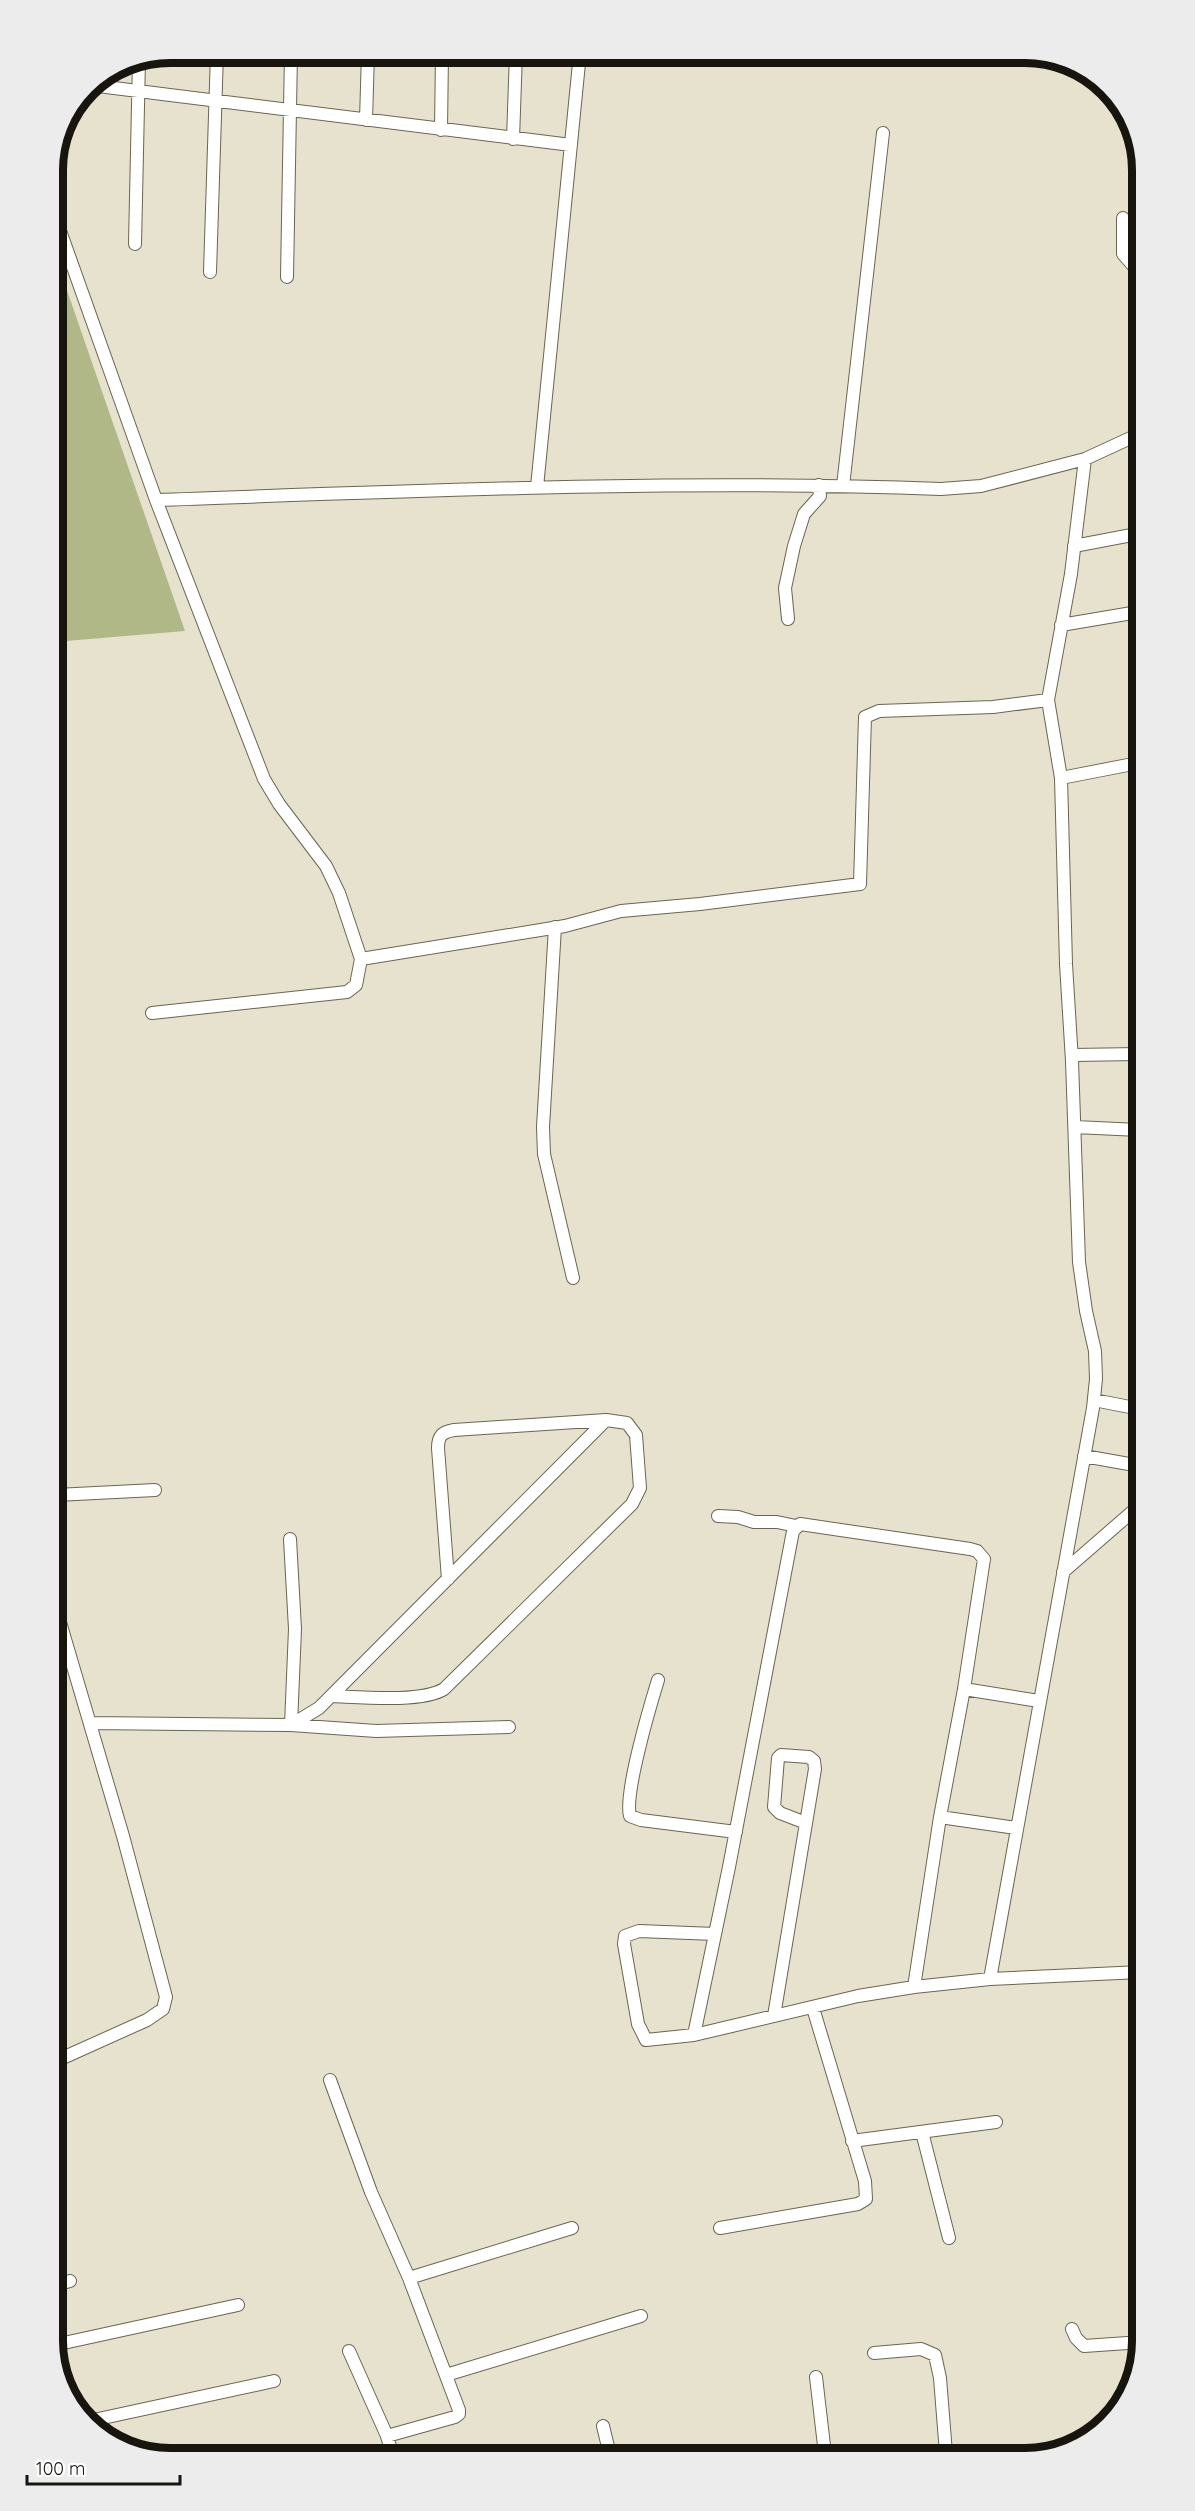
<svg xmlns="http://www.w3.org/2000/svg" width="1195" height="2511" font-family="Quicksand,sans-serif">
<rect width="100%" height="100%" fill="#e7e2cd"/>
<path fill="#b0b888" d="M53 276H62L185 631 54 642Z"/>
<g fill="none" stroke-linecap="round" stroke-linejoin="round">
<defs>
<path id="street" d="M90 85 571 145
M366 120 368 53
M441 130 442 53
M513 139 516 53
M53 211 156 500 264 779 279 804 326 866 339 893 361 959 356 985 347 992 152 1013
M1123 218V254L1137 270
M135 244 139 59
M210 272 217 53
M287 277 291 53
M843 486 883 133
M537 487 580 53
M156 500C418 491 679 479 941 489L981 486 1085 459 1137 435
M1074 546 1137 534
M788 619 785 588 794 546 804 514 820 496 819 485
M1061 625 1138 612
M1061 778 1138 763
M555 927 543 1127 544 1154 573 1278
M361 959 565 926 621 911 700 904 860 884 865 717 879 711 993 707 1048 700 1071 574 1085 459
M1072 1055 1139 1054
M1075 1127 1139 1130
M1094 1400 1140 1409
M1084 1456 1140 1466
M56 1495 155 1490
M718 1516 738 1517 754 1522H777L796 1526
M1063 1572 1140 1505
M57 1612 123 1836 166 1997 163 2009 147 2020 58 2060
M57 1662 70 1656
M658 1680C650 1706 624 1794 630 1816L641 1820 736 1832
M964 1689 1039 1701
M331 1696C359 1697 422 1703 444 1689L632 1504 640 1488 636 1435 627 1423 606 1420 454 1430C442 1432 438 1436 438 1448L448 1579
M90 1723 291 1725 295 1629 290 1539
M509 1727 376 1731 291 1725 319 1708 606 1420
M940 1817 1016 1828
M715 1934 639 1931 625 1936 624 1944 638 2024 646 2040 694 2035 858 1996 914 1987 990 1979 1141 1972
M990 1979 1093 1408 1096 1379 1095 1351 1086 1311 1079 1262 1072 1061 1066 964 1061 778 1048 700
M774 2016 815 1769 814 1761 809 1757 781 1755 778 1758 774 1807 780 1813 806 1823
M694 2035 729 1867 793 1531 800 1524 970 1549 977 1551 984 1559 964 1689 940 1817 914 1987
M330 2080 371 2192 409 2278 459 2410V2414L455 2417 387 2436
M922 2132 949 2238
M852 2141 996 2122
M720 2228 858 2204 866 2199 865 2181 813 2008
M409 2278 572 2228
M59 2284 70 2281
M1072 2329 1076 2338 1084 2346 1142 2342
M59 2344 238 2305
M349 2351 387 2436 393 2457
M874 2353 921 2349 935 2355 940 2378 946 2453
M446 2375 641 2316
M816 2377 825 2454
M89 2421 274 2381
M603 2426 610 2455"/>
</defs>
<use href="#street" stroke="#6a6553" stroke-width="14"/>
<use href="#street" stroke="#fff" stroke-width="12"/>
</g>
<path d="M0 0H1195V2511H0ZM170 63H1025A107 107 0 0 1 1132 170V2341A107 107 0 0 1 1025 2448H170A107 107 0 0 1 63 2341V170A107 107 0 0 1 170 63Z" fill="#ececec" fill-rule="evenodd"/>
<path fill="none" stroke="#17150e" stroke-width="8" d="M170 63H1025A107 107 0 0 1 1132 170V2341A107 107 0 0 1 1025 2448H170A107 107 0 0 1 63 2341V170A107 107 0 0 1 170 63Z"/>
<path d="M27 2475v9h153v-9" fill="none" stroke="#17150e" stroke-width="3"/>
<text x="36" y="2475" font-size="18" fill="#17150e" stroke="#ffffff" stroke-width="4.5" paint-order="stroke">100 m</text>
</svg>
